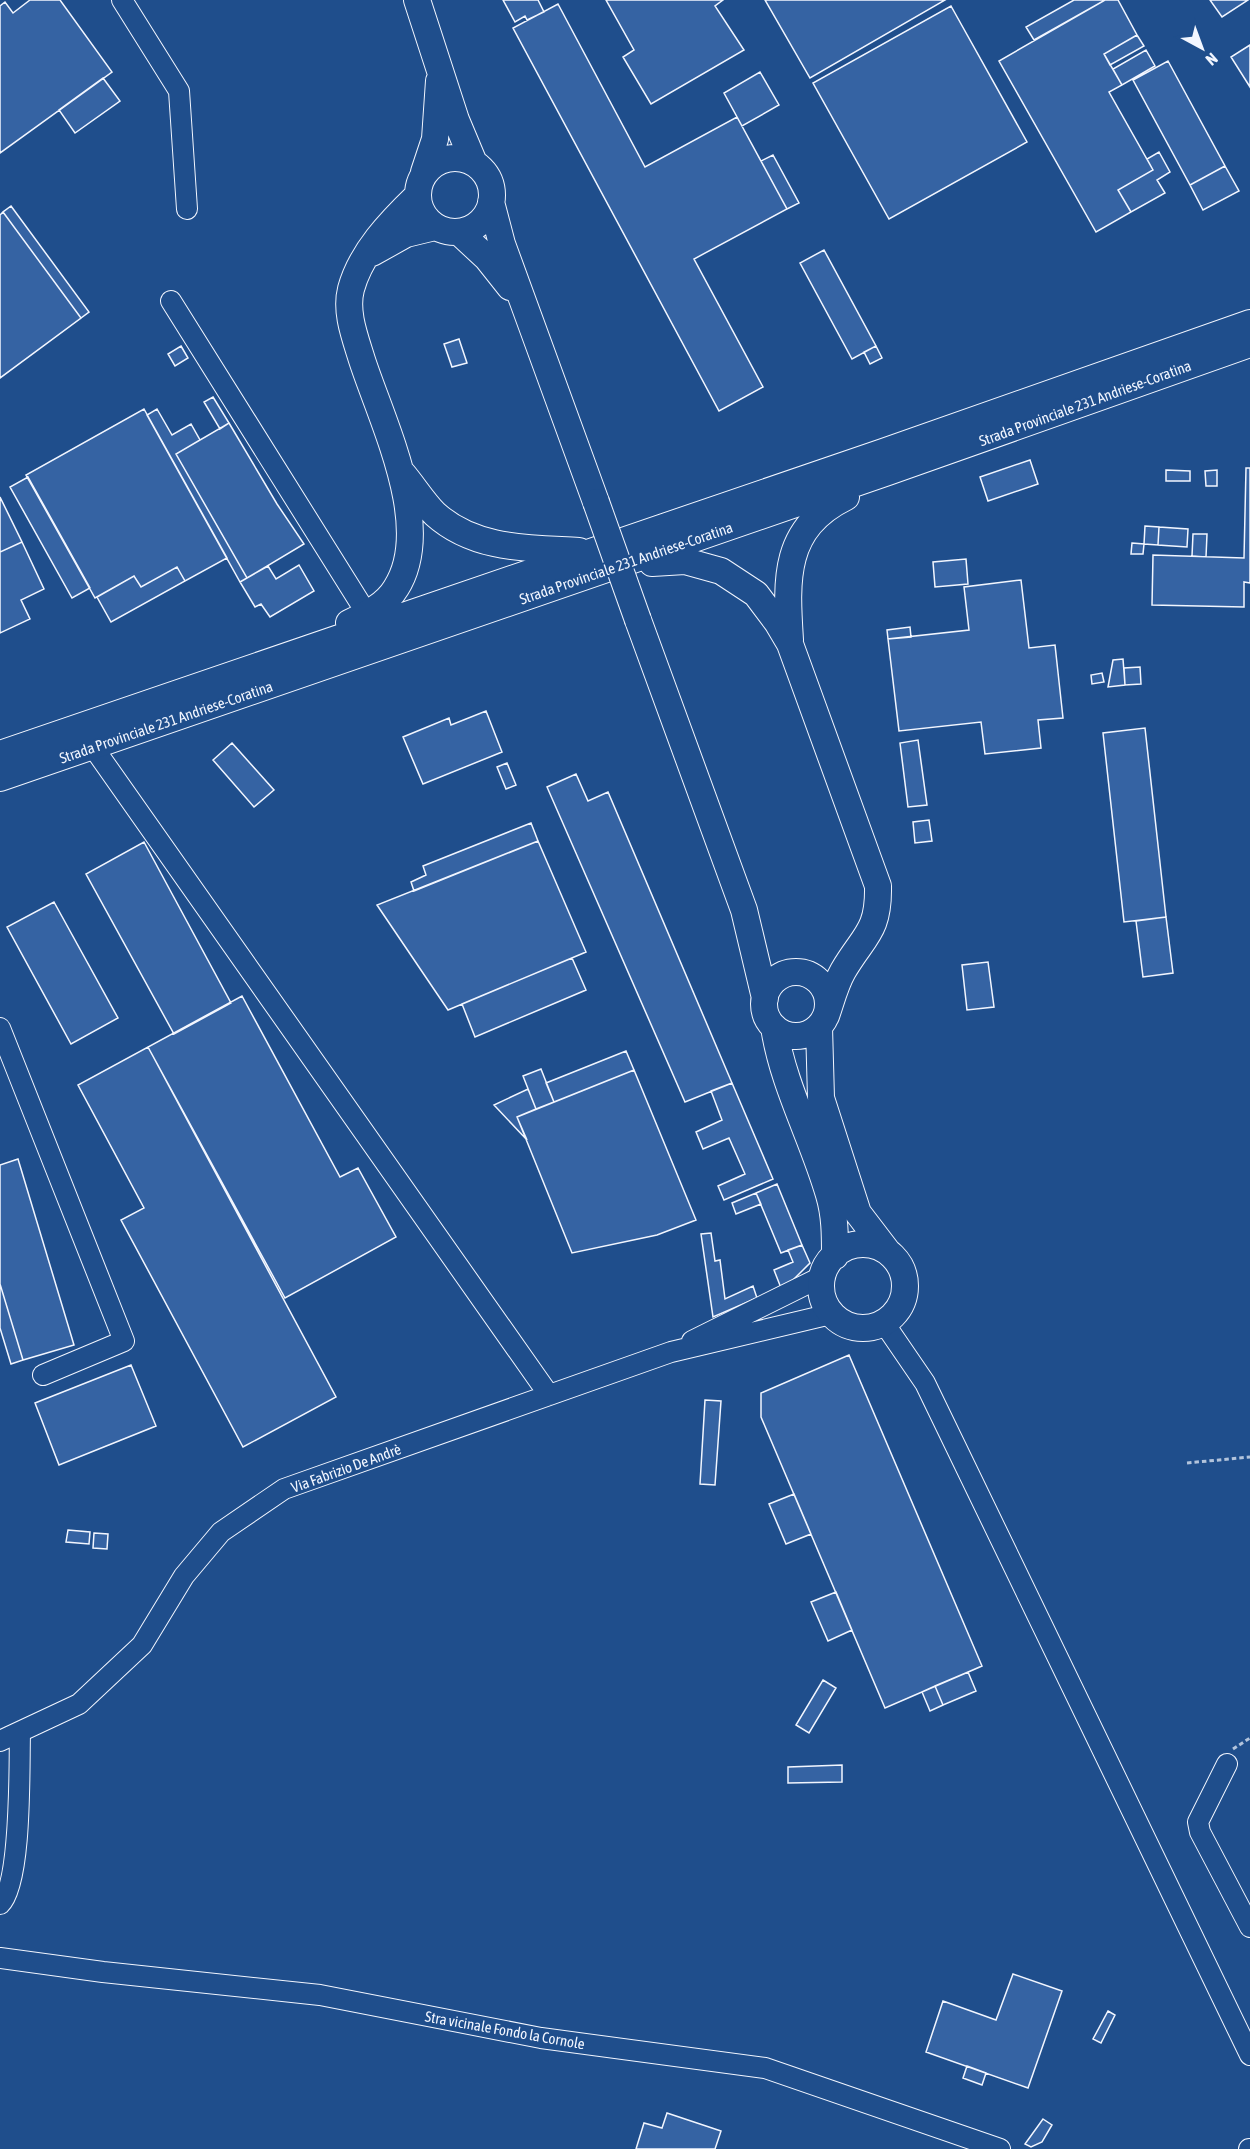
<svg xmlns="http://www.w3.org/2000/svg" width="1250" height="2149" font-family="'Asap Condensed',sans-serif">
<rect width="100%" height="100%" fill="#1f4e8c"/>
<path fill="#3563a3" stroke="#f2f6ff" stroke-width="1.5" d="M30 0H60L112 72 0 153V6L5 2 13 13Z
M503 0H538L544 12 527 20 525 16 515 22Z
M606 0H723L715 6 744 50 651 104 623 57 634 50Z
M765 0H945L810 78Z
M1074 0H1105L1034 40 1026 27Z
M1105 0H1118L1137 35 1104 54 1122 85 1109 92 1153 170 1118 190 1131 212 1096 232 999 61Z
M1210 0H1248L1222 17Z
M558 4 645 167 737 117 787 209 694 259 763 387 719 411 513 28Z
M951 6 1027 142 889 219 813 83Z
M1137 35 1144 46 1110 65 1104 54Z
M1250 45V87L1231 57Z
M1146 50 1155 66 1122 85 1113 69Z
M1168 61 1225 166 1190 185 1133 80Z
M760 72 779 105 742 126 724 93Z
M103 78 120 101 75 133 59 110Z
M1159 152 1170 172 1157 180 1165 193 1131 212 1118 190 1153 170 1147 159Z
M773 155 799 203 787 209 761 161Z
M1225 166 1239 191 1203 210 1190 185Z
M11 206 89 312 81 318 3 212Z
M3 212 81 318 0 378V215Z
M824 250 876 346 852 359 800 263Z
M459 339 467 363 452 367 444 344Z
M181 346 188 358 175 366 168 354Z
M876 346 882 358 870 364 864 352Z
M213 397 229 423 220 429 204 402Z
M144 409 227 558 185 581 177 567 141 587 134 576 95 598 26 475Z
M157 409 172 435 191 424 200 440 176 454 247 578 240 582 147 415Z
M229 423 277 504 304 544 247 578 176 454Z
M1030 460 1038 484 988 501 980 477Z
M1246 468H1250V583L1244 582V607L1152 605 1153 555 1244 558Z
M1166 470 1190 471V481H1166Z
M1217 470V486H1206L1205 471Z
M28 477 90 588 72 598 10 487Z
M0 497 22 542 0 552Z
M1145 526 1159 527 1158 545 1144 544Z
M1159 527 1188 529 1187 547 1158 545Z
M1193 534H1207L1206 557 1192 556Z
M22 542 44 589 21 600 30 619 0 633V552Z
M1132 543 1144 544 1143 554H1131Z
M966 559 968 584 935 587 933 562Z
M299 565 314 591 270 617 261 604 255 607 240 582 268 566 276 579Z
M177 567 185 581 111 622 97 597 134 576 141 587Z
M1021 580 1029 648 1055 645 1063 718 1038 720 1041 748 985 754 981 722 899 731 888 639 969 630 964 587Z
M910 627 911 637 888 639 887 630Z
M1123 659 1125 685 1108 687 1113 660Z
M1140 667 1141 684 1125 685 1124 668Z
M1102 673 1104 682 1092 684 1091 675Z
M486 711 502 752 423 784 403 737 449 718 451 725Z
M1145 728 1166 917 1124 922 1103 733Z
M918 740 927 805 908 807 900 743Z
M232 743 274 790 254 807 213 760Z
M507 763 516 785 506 789 497 767Z
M576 774 588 801 608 792 732 1083 685 1102 547 787Z
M929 820 932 841 915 843 913 822Z
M531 823 538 841 414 891 411 882 426 875 423 866Z
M538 841 586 952 448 1010 377 905Z
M144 842 231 1003 174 1034 86 874Z
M54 902 118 1018 71 1044 7 927Z
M1166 917 1173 973 1143 977 1136 921Z
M572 958 586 990 475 1037 462 1004Z
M988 962 994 1007 967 1010 962 965Z
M242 996 340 1177 358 1168 396 1237 285 1298 148 1047Z
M148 1047 336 1397 243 1447 121 1220 144 1208 78 1085Z
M626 1051 634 1070 554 1102 546 1083Z
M541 1069 554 1102 536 1109 523 1076Z
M634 1070 696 1220 657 1235 572 1253 517 1117Z
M732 1083 773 1179 724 1200 718 1186 745 1174 729 1138 703 1149 696 1132 722 1120 711 1091Z
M528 1089 536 1109 517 1117 527 1140 494 1105Z
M18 1159 74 1345 23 1360 0 1284V1165Z
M777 1184 802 1245 781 1253 756 1193Z
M756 1193 761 1204 736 1214 732 1203Z
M711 1233 715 1261 720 1260 725 1299 753 1286 757 1298 713 1317 701 1234Z
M802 1245 810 1263 791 1282 781 1288 774 1270 793 1262 788 1250Z
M0 1284 23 1360 11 1364 0 1328Z
M849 1355 982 1666 885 1708 761 1417V1393Z
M131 1365 156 1426 59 1465 35 1403Z
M705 1400 721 1401 715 1485 700 1484Z
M794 1494 811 1534 786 1544 769 1504Z
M68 1530 90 1532 89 1544 66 1542Z
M94 1533 108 1534 107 1549 93 1548Z
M836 1592 852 1630 828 1641 811 1602Z
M968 1672 976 1691 943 1705 935 1686Z
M823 1680 836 1688 809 1733 796 1725Z
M935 1686 943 1705 930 1711 922 1692Z
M842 1765V1782L788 1783V1767Z
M1013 1974 1062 1991 1028 2088 926 2052 943 2001 996 2020Z
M1108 2011 1115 2015 1101 2043 1093 2039Z
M967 2066 986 2073 982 2085 963 2078Z
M667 2113 721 2131 715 2149H636L644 2123 662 2128Z
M1043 2119 1052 2125 1042 2142 1031 2147 1025 2144Z"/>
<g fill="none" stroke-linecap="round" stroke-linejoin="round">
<defs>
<path id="minor" d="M122 0 179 91 187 209
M171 301 367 614
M93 747 549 1395
M0 1028 124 1341 43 1375
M884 1323 925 1383 1250 2055
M692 1341 823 1276
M0 1741 79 1704 142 1645 184 1576 221 1532 284 1489 671 1352 831 1314
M1227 1764 1198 1822 1200 1832 1250 1927
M0 1904C22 1884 19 1766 20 1734
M0 1958 103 1972 320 1995 541 2038 765 2068 1000 2149
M1249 2149H1250"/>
<path id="major" d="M417 0 456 120 474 163
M418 195a37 37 0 1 1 74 0a37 37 0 1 1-74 0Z
M424 172 435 139 439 81
M491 202 502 244 596 502
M459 232 487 258 510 287
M372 253 406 234 435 227
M403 474C414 487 423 502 435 514 475 550 529 548 579 551
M652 563 685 561 721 571 756 594 777 622 790 644 878 886C879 932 864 935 843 971 835 985 831 1002 826 1016
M638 620 744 910 765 998
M349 623C366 615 386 605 396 588 435 527 382 422 362 360 355 337 345 312 351 289 361 252 391 221 417 196
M790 640C786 579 783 528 846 497
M0 754 883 452 1250 323
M0 778 888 472 1250 344
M764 1004a32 32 0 1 1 64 0a32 32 0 1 1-64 0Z
M774 1027C783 1086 813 1139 829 1195 835 1215 835 1235 835 1256
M819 1027 821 1098 858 1213 887 1251
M821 1286a42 42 0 1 1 84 0a42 42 0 1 1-84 0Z"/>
</defs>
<use href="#minor" stroke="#f2f6ff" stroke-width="22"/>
<use href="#major" stroke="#f2f6ff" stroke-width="28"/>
<path stroke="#b3c4dc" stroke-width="3" stroke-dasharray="4.5 3" stroke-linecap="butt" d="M1187 1463 1250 1457
M1233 1749 1250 1738"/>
<use href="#minor" stroke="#1f4e8c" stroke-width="20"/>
<use href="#major" stroke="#1f4e8c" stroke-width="26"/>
<defs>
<path id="major-bridge" d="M596 502 638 620"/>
</defs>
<use href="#major-bridge" stroke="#f2f6ff" stroke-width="28" stroke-linecap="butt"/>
<use href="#major-bridge" stroke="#1f4e8c" stroke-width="26"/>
</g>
<g text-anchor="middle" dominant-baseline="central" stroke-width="4.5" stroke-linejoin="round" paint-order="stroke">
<g font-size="15" fill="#f2f6ff" stroke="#1f4e8c">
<text transform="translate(1085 403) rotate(-20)">Strada Provinciale 231 Andriese-Coratina</text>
<text transform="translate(626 563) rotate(-19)">Strada Provinciale 231 Andriese-Coratina</text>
<text transform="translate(166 722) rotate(-19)">Strada Provinciale 231 Andriese-Coratina</text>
<text transform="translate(346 1468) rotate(-20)">Via Fabrizio De Andrè</text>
<text transform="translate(505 2030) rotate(10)">Stra vicinale Fondo la Cornole</text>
</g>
</g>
<g transform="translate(1202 48) rotate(139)" stroke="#1f4e8c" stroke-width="4.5" paint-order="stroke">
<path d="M0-4.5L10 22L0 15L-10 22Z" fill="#f2f6ff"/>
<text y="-9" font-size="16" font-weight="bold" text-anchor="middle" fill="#f2f6ff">N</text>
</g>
</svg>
